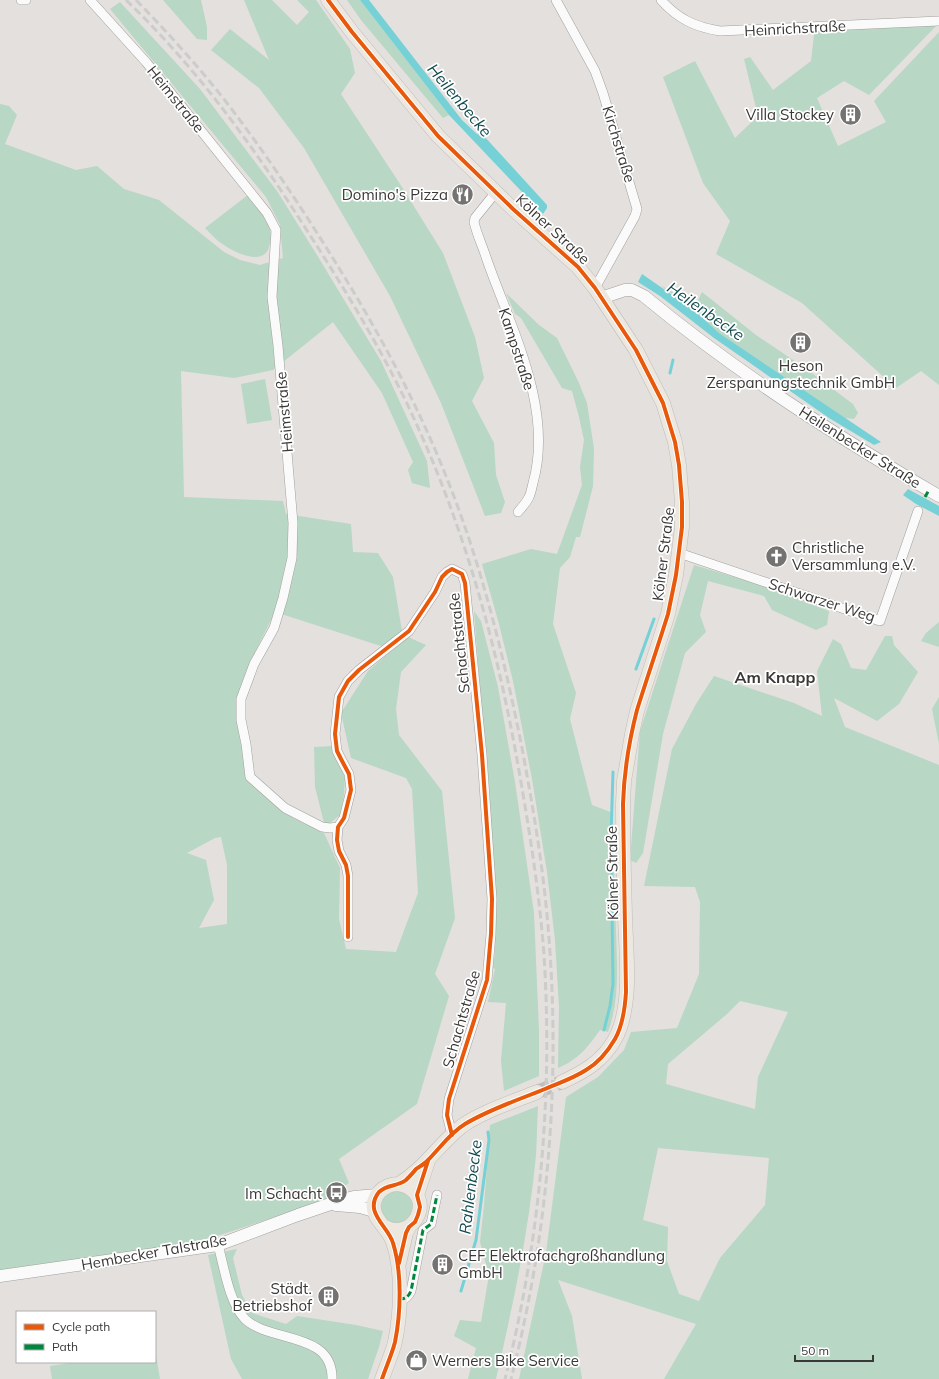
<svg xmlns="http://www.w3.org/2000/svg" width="939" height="1379" font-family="Mulish,sans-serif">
<rect width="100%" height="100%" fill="#e3e0de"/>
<path fill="#b8d7c4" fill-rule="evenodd" d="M163 0H201L207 27V40L197 39Z
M244 0H272L297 25 309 12 297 0H316L350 49 355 73 341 94 400 184 443 253 475 337 484 378 472 401 494 443 496 475 505 502 501 513 485 516 441 403 390 296 304 148 259 88 211 50 230 29 269 60Z
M347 0H360L449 115 443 118 361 20Z
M120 2 200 89 277 191 317 255 381 361 427 461 430 488 412 483 408 470 413 462 382 393 333 322 273 370 234 378 181 371 184 497 283 501 286 514 351 524 353 552 378 553 393 577 402 631 384 647 275 612 250 662 238 699 237 720 248 779 272 802 293 818 324 833 340 868 339 919 346 949 396 952 418 893 412 789 406 778 351 758 341 713 368 671 408 637 426 645 401 672 396 709 399 735 442 791 455 918 435 974 449 996 417 1104 339 1159 349 1183 321 1202 211 1238 81 1262 0 1271V104L9 106 17 115 5 144 76 170 97 166 124 189 159 200 224 252 240 260 260 265 283 258 280 225 266 197 110 9ZM221 837 227 865V924L199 928 214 900 206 860 187 853 215 838Z
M939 23 869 95 844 81 817 98 838 146 886 122 874 101 939 32V385L921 371 896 388 802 303 716 254 730 221 703 183 663 77 695 61 735 138 758 116 744 59 750 57 773 90 811 61 815 26Z
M248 195C256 205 264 215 269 226 272 234 271 242 268 250 260 265 234 252 224 245 217 241 211 234 205 228Z
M660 285 696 305 702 292 756 335 805 368 853 404 858 413 854 419 845 418 719 333 694 310Z
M506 293 539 325 557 338 579 383 587 403 594 449 593 486 580 537H576L570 557 560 568 553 624 576 693 570 719 592 805 613 813C613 853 615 892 616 932 617 966 620 999 608 1032L600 1030C587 1048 579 1059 558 1068L559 1007 555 940 547 872 532 779 513 681 499 624 482 564 531 549 557 554 582 485 580 467 584 440 579 417 572 391 562 388 521 318 515 314Z
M265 379 272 420 247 424 241 384Z
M694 565 761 585 829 611 827 625 816 630 772 610 764 596 708 581 700 615 706 632 685 653 663 734 643 853 636 863 630 860 640 731Z
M474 611 481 621 498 687 515 782 534 913 539 1031V1076L504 1091 501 1061 506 1003 488 1002 495 969 493 968 495 952 496 899Z
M939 622V647L921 641 926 633Z
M885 636H892L894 645 918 672 899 704 877 721 834 698 845 727 939 765V1379H664L696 1324 558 1280 572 1316 582 1379H519L546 1253 566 1097 598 1077 624 1050 631 1032 677 1028 699 974 700 902 695 887 644 886 672 749 696 704 714 676 794 703 822 716 817 671 833 639 841 644 851 668 866 670ZM740 1001 788 1012 758 1077 755 1109 666 1084 668 1064 727 1014ZM658 1148 769 1158 765 1205 720 1258 699 1301 679 1294 667 1261 668 1227 643 1220Z
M939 697V744L932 709Z
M334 746 345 779 344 795 340 815 330 823H324L315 787 314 747Z
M538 1106C537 1122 537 1139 536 1155 529 1230 513 1305 496 1379H468L476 1348 454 1336 460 1320 481 1322 489 1275 480 1242 484 1206 490 1125Z
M381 1207a16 16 0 1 1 32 0a16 16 0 1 1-32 0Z
M237 1249 233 1258 242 1295 252 1313 286 1324 297 1316 356 1325 383 1331 379 1347 368 1379H242L231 1359 208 1255Z
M155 1349 160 1379H52L50 1366 76 1362H155Z"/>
<path fill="#76d1d6" d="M360 0H369L462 120 477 134 483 135 547 205V208L543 214 449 115Z
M642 274 694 310 719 333 881 442 874 445 829 418 714 338 660 296 638 282Z
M908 489 939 506V516L916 504 903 495Z"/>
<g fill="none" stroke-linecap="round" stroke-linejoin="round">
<path stroke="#76d1d6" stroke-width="3" d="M670 373 673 360
M636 669 654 619
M604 1030 610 1006 613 984 611 836 613 772
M461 1291 476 1240 489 1140 488 1132"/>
<path stroke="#c1bebd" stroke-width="14" stroke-dasharray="14 7" stroke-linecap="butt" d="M537 1092 562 1082"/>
<defs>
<path id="street" d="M21 0H26
M90 0 146 62 267 213 276 230 272 297 278 346 293 523 292 558 283 598 274 628 254 664 241 699V720L246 744 250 777 285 808 322 827 330 828 338 827
M556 0 595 71 603 93 637 209 635 216 595 288
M661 0C678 19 695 27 720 31L939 21
M496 192 475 218 474 222C477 235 483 247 487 260 511 328 554 409 533 483 532 487 531 493 529 497 527 502 522 507 518 512
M679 553 880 621 918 511
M348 937V876L346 865 339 851 337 840 338 827 344 818 351 790 349 774 341 759 337 751 335 734 339 697 348 681 359 670 409 631 435 592 442 577 447 572 452 569 462 574 465 583 482 755 492 899 491 934 487 980 449 1099 447 1115 452 1135
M218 1245C224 1266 229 1303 245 1319 270 1343 333 1331 332 1379
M399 1299C406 1299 408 1297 411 1291L423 1230 431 1224 437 1195"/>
<path id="secondary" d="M601 298 625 290H632L644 296C736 372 836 436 939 496
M336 1205 360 1207 374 1211
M0 1276 218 1245 298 1215 342 1200 354 1197 377 1195"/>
<path id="primary" d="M328 0 352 32 438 136 513 209 578 267 595 288 636 350 663 403 675 442 679 465 682 502V527L676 575 668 614 637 711 632 734 624 781 623 804C623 841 624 879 625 916 626 953 633 1006 615 1039 603 1061 584 1072 562 1082
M399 1184C424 1169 439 1144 462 1126 481 1112 515 1101 537 1092
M417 1195 428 1161
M399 1263 406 1233 409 1227
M382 1379C386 1367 392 1354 395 1342 401 1312 403 1271 393 1242 388 1227 371 1219 374 1202 378 1187 395 1180 408 1187 434 1201 413 1241 385 1227"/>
</defs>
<use href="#street" stroke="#a2a09e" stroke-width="10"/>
<use href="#secondary" stroke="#a2a09e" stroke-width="13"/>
<use href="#primary" stroke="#bebdbc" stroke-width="15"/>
<use href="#street" stroke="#fbfafa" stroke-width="9"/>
<use href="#secondary" stroke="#fbfafa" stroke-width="12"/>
<use href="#primary" stroke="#ece7df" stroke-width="14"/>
<path stroke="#cccccb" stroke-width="3" stroke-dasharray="8 4" stroke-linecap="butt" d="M126 0C196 67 254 147 306 229 348 294 389 361 420 432 466 535 496 644 516 754 528 821 539 888 544 955 553 1097 540 1241 505 1379
M136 0C169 34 201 69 230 107 269 158 305 213 339 268 381 336 419 407 448 481 482 567 504 657 522 748 533 807 543 866 548 926 561 1077 549 1231 511 1379"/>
<path stroke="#00873e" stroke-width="3" stroke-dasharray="6 3" stroke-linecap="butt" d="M925 497 929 490
M399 1299C406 1299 408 1297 411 1291L423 1230 431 1224 437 1195"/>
<defs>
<path id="cycleway" d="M328 0 352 32 438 136 513 209 578 267 595 288 636 350 663 403 675 442 679 465 682 502V527L676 575 668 614C658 646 647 678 637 710 629 741 624 772 623 804L626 992C625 1008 623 1025 615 1039 608 1051 598 1063 586 1070 574 1078 559 1083 545 1089 518 1100 490 1109 465 1124 450 1133 440 1148 428 1160 425 1164 420 1166 416 1169 413 1173 409 1177 406 1180 397 1187 387 1184 379 1192 363 1212 388 1226 393 1243 402 1272 401 1312 395 1342 392 1354 386 1367 382 1379
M348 937V876L346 865 339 851 337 840 338 827 344 818 351 790 349 774 341 759 337 751 335 734 339 697 348 681 359 670 409 631 435 592 442 577 447 572 452 569 462 574 465 583 482 755 492 899 491 934 487 980 449 1099 447 1115 452 1135
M399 1263 406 1233 409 1227 415 1222 418 1215 420 1207 417 1195 428 1161"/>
</defs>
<use href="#cycleway" stroke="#fff" stroke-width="6"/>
<use href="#cycleway" stroke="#e8590c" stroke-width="4"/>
</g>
<defs>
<symbol id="building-disc" viewBox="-11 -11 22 22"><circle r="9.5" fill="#757371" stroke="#fff"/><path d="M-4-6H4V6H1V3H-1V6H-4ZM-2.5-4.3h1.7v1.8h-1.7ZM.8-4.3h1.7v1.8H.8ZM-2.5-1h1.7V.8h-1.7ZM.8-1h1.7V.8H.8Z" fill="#fff"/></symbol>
<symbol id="restaurant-disc" viewBox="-11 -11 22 22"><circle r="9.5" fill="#757371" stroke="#fff"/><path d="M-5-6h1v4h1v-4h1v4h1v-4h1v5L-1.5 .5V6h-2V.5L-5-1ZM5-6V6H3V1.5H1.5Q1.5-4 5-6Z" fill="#fff"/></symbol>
<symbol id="church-disc" viewBox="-11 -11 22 22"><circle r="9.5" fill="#757371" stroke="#fff"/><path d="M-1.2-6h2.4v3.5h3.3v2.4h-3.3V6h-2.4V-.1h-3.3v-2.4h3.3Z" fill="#fff"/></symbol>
<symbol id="bus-disc" viewBox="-11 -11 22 22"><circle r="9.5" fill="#757371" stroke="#fff"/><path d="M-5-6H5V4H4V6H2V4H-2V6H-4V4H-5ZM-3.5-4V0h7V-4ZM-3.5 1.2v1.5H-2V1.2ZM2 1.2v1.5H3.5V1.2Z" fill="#fff"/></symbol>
<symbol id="shop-disc" viewBox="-11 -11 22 22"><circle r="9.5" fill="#757371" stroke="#fff"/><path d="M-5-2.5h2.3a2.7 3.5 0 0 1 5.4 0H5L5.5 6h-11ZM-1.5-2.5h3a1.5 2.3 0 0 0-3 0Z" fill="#fff"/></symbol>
</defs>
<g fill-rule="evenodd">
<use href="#building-disc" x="838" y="102" width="25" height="25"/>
<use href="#restaurant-disc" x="450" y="182" width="25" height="25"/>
<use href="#building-disc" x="788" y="330" width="25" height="25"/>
<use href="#church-disc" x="764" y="544" width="25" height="25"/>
<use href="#bus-disc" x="324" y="1180" width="25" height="25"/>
<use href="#building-disc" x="430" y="1252" width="25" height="25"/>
<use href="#building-disc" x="316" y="1284" width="25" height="25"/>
<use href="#shop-disc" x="404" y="1348" width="25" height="25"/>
</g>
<g text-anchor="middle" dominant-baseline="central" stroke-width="3.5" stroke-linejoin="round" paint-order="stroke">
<g font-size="15" fill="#3a3837" stroke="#fff">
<text transform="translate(795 28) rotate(-3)">Heinrichstraße</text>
<text transform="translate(176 99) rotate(51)">Heimstraße</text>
<text transform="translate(619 144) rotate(73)">Kirchstraße</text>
<text transform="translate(553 229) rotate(43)">Kölner Straße</text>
<text transform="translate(517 349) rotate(72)">Kampstraße</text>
<text transform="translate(284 412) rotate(-95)">Heimstraße</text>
<text transform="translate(860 447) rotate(32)">Heilenbecker Straße</text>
<text transform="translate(663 554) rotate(-83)">Kölner Straße</text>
<text transform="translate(822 600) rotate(18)">Schwarzer Weg</text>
<text transform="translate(459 643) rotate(-96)">Schachtstraße</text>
<text transform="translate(612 873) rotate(-91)">Kölner Straße</text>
<text transform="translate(461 1019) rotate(-74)">Schachtstraße</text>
<text transform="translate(154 1252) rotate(-10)">Hembecker Talstraße</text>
</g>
<g font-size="15" fill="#3a3837" stroke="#fff" text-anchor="end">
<text x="834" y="114">Villa Stockey</text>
<text x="448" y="194">Domino's Pizza</text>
<text x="801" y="365" text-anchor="middle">Heson<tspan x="801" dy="17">Zerspanungstechnik GmbH</tspan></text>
<text x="792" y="547" text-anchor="start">Christliche<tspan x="792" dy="17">Versammlung e.V.</tspan></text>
<text x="322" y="1193">Im Schacht</text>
<text x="458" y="1255" text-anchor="start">CEF Elektrofachgroßhandlung<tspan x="458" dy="17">GmbH</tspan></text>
<text x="312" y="1288">Städt.<tspan x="312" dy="17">Betriebshof</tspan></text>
<text x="432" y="1360" text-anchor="start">Werners Bike Service</text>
</g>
<g font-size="16" font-style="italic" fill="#104a4d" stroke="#fff">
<text transform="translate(460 100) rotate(50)">Heilenbecke</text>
<text transform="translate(706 311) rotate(35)">Heilenbecke</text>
<text transform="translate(470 1187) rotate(-83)">Rahlenbecke</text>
</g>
<g font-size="16" font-weight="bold" fill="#3a3837" stroke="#fff">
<text x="775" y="677">Am Knapp</text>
</g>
</g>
<rect x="16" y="1311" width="140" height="52" fill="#ffffff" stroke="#b0afaf"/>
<rect x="24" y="1324" width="20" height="6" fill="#e8590c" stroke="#b0afaf"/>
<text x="52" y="1331" font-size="12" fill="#3a3837">Cycle path</text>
<rect x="24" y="1344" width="20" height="6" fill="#00873e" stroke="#b0afaf"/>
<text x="52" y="1351" font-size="12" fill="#3a3837">Path</text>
<path d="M795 1355v6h78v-6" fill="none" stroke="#3a3837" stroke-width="2"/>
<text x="801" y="1355" font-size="12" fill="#3a3837" stroke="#ffffff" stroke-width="3" paint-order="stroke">50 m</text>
</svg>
